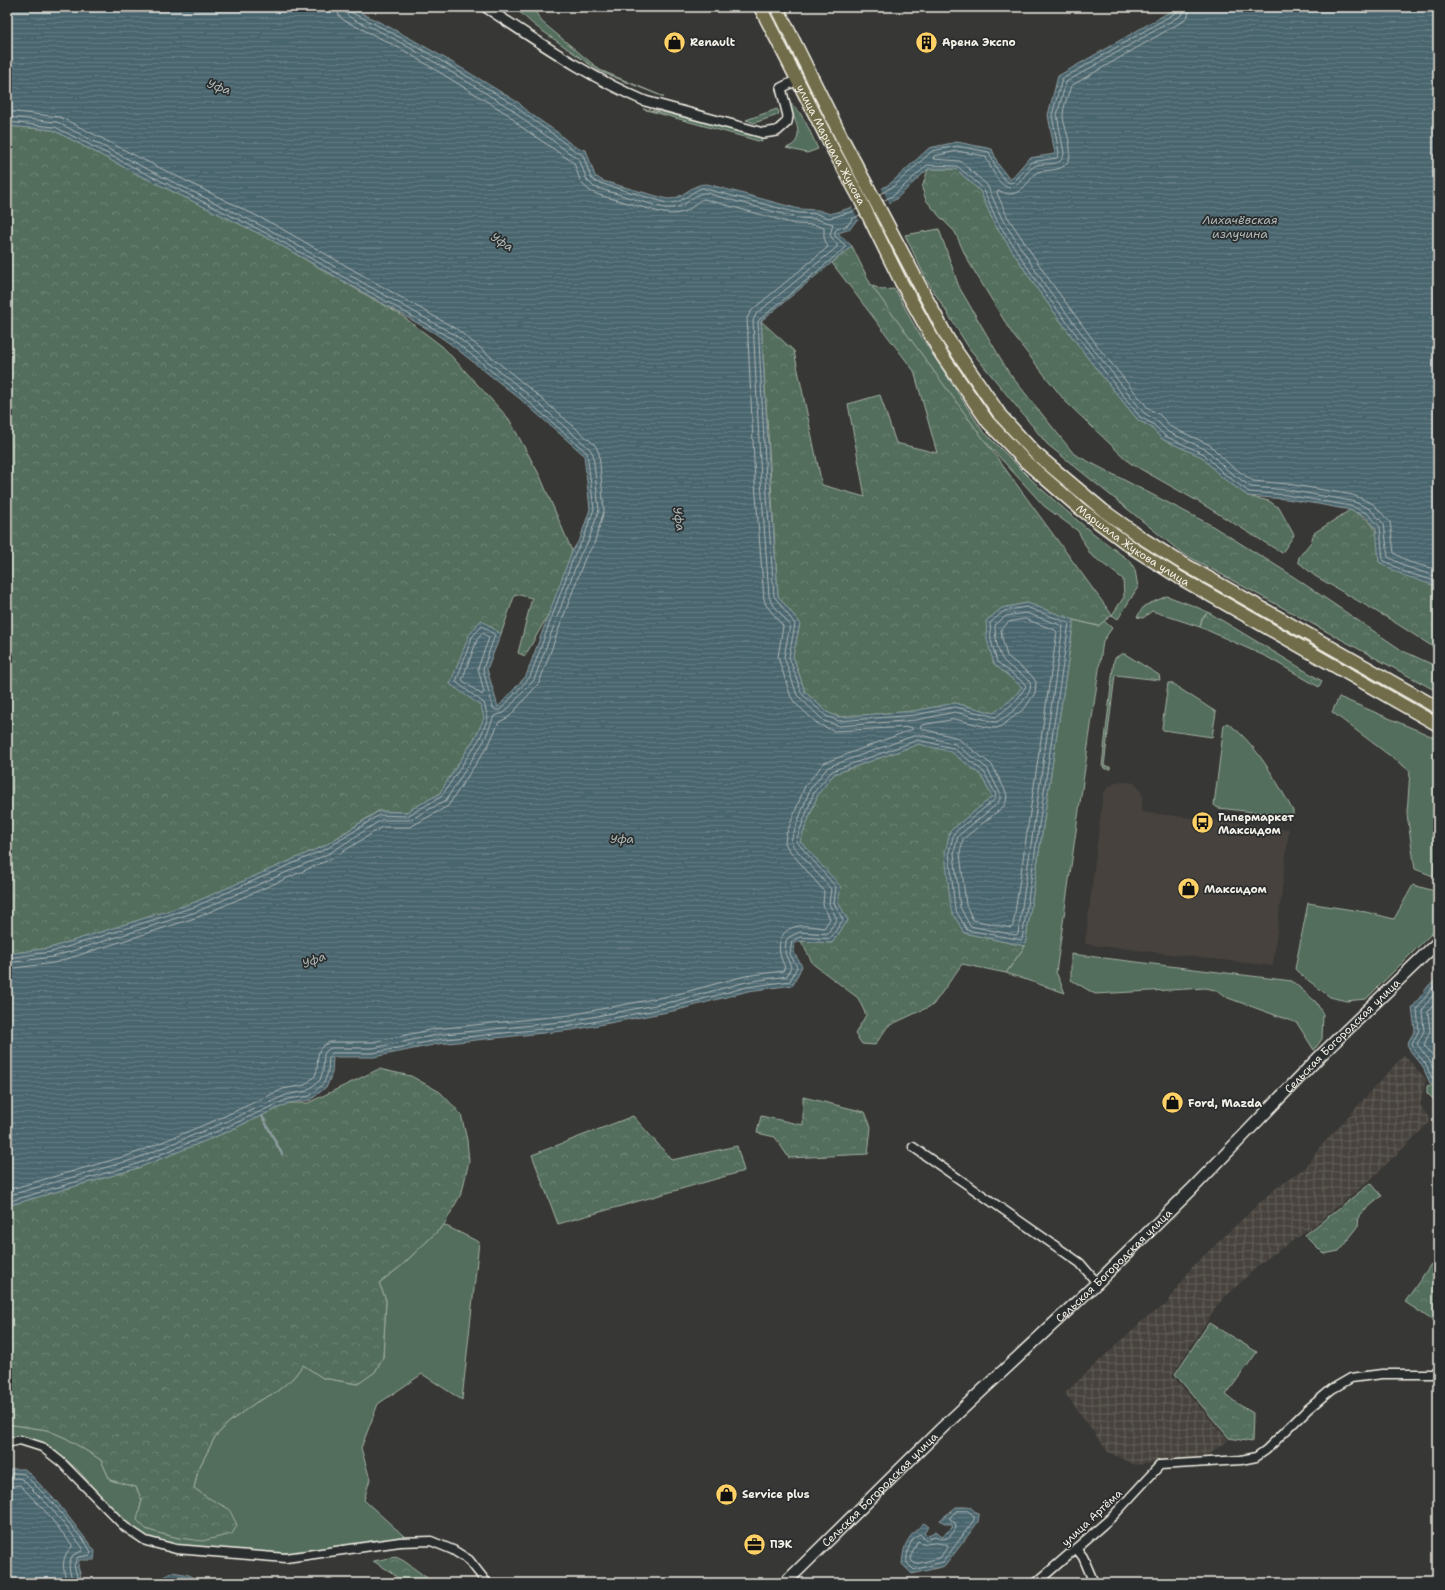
<svg xmlns="http://www.w3.org/2000/svg" width="1445" height="1590" font-family="'Shantell Sans',sans-serif">
<defs>
<pattern id="industrial-grid" width="8" height="8" patternUnits="userSpaceOnUse"><rect width="8" height="8" fill="#47433e"/><path d="M0 4h8M4 0v8" fill="none" stroke="#625f5a"/></pattern>
<pattern id="forest-crowns" width="20" height="18" patternUnits="userSpaceOnUse"><rect width="20" height="18" fill="#536e5d"/><path d="M2 6a3 3 0 1 1 6 0M12 15a3 3 0 1 1 6 0" fill="none" stroke="#6c8374"/></pattern>
<pattern id="water-rules" width="6" height="5" patternUnits="userSpaceOnUse"><rect width="6" height="5" fill="#4a656e"/><path d="M0 2.5h6" fill="none" stroke="#657c83"/></pattern>
</defs>
<rect width="100%" height="100%" fill="#373735"/>
<filter id="ink" filterUnits="userSpaceOnUse"><feTurbulence type="fractalNoise" baseFrequency=".025" numOctaves="2"/><feDisplacementMap in="SourceGraphic" scale="8" xChannelSelector="R" yChannelSelector="G"/><feConvolveMatrix kernelMatrix="1 2 1 2 8 2 1 2 1" color-interpolation-filters="sRGB"/></filter>
<g filter="url(#ink)">
<path fill="#47433e" d="M1119 781 1134 783 1140 789 1143 796 1141 812 1289 829 1273 966 1085 944 1103 794 1108 787Z"/>
<path fill="url(#industrial-grid)" d="M1404 1055 1426 1079 1420 1105 1431 1121 1370 1180 1311 1228 1262 1262 1219 1303 1172 1375 1228 1440 1206 1457 1135 1465 1108 1452 1065 1393 1144 1319 1166 1305 1192 1267 1271 1192 1306 1167 1322 1145Z"/>
<path fill="#536e5d" stroke="#a4b0a2" d="M514 7H532L542 22 600 70 664 97 599 71 534 25Z
M787 102C802 107 811 135 818 149L807 153 786 148C809 141 793 116 787 102Z
M643 109 666 113 761 137 762 142Z
M777 109 779 112 778 115 754 123 746 120Z
M871 285 882 290 893 289 896 291 915 327 982 430 1039 487 1085 527 1131 562 1135 570 1138 587 1118 619 1112 615 1124 597 1123 579 1090 554 1078 531 1044 506 963 417Z
M1167 596 1194 606 1208 612 1202 619 1200 627 1152 611 1143 618 1137 617 1144 606Z
M1074 620 1098 626 1104 621 1112 628 1103 641 1056 972 1065 993 1006 973 1025 946Z
M1122 654H1125L1159 675 1160 680 1115 675 1104 766 1110 767V769H1105L1102 766 1114 660 1116 657Z
M1168 683H1171L1216 712 1212 737 1163 730 1162 728Z
M1339 697 1438 739V878L1415 869 1407 814 1410 771 1332 712Z
M1227 723C1254 740 1278 783 1293 811V815L1290 816 1218 808 1214 805 1224 725Z
M1413 885 1438 892V927L1366 999 1346 1001 1330 997 1300 974 1295 969 1308 903 1366 912 1394 919Z
M1071 954 1292 981 1316 1002 1323 1014 1322 1039 1314 1050 1297 1023 1228 998 1219 991 1206 988 1095 994 1071 980Z
M444 1225 479 1242 462 1400 422 1374 378 1404 361 1448 370 1479 364 1500 406 1538 296 1553 182 1550 134 1535 78 1470 47 1444 26 1438 7 1439V1424L47 1430 66 1438 101 1460 110 1480 136 1487 142 1500 137 1520 146 1529 179 1538 205 1496 194 1488 198 1470 215 1437 228 1423 255 1403 276 1392 293 1378 303 1365 323 1378 357 1384 375 1372 383 1357 386 1300 379 1283 400 1267Z"/>
<path fill="url(#forest-crowns)" stroke="#a4b0a2" d="M7 126 53 130 139 175 268 238 401 315 443 347 509 419 540 476 572 551 552 608 525 656 518 653 532 598 515 594 501 634 481 620 450 684 482 706 485 718 476 736 439 794 406 812 378 811 326 845 193 903 50 948 7 954Z
M928 169H956L980 191 994 223 1038 290 1090 361 1138 420 1151 427 1162 439 1202 457 1220 476 1248 496 1269 501 1279 508 1294 535 1282 553 1199 502 1130 463 1065 401 1013 335 967 259 955 232 940 217 926 200 922 188Z
M939 229 959 287 1009 373 1074 454 1209 524 1285 571 1403 651 1438 667V692L1182 553 1047 444 969 348 926 279 905 235Z
M852 246 871 285 1112 615 1098 626 1074 620 1027 603 1002 608 986 621 994 664 1022 687 1013 698 994 713 955 703 914 711 838 717 827 712 805 692 793 656 800 623 778 596 761 321 794 351 822 485 865 497 848 404 880 395 896 443 937 453 914 371 832 263Z
M1350 510C1379 523 1378 532 1379 562L1438 587V650L1391 620 1315 576 1298 562 1299 557 1311 542 1314 533Z
M1208 612 1322 681 1319 687 1267 657 1200 627 1202 619Z
M919 744 951 751 981 775 992 797 950 831 964 933 1025 946 1006 973 962 964 933 1005 888 1026 875 1045 862 1044 855 1034 866 1015 858 998 813 964 801 941 832 943 848 920 800 841 818 794 834 774Z
M379 1069 411 1076 440 1092 461 1114 467 1140 469 1161 462 1192 444 1225 400 1267 379 1283 386 1300 383 1357 375 1372 358 1384 323 1378 303 1365 293 1378 276 1392 255 1403 228 1423 215 1437 198 1470 194 1488 205 1496 229 1509 237 1525 232 1534 202 1541 179 1538 158 1533 146 1529 137 1520 142 1500 136 1487 110 1480 101 1460 66 1438 47 1430 7 1424V1206L138 1168 222 1134 289 1103H308Z
M1438 1083V1104L1427 1093V1086Z
M803 1097 865 1112 871 1127 868 1154 789 1158 775 1137 757 1133 761 1116 803 1125Z
M633 1116 672 1160 737 1146 744 1171 558 1224 532 1155Z
M1371 1183 1382 1196 1359 1215 1358 1227 1339 1251 1324 1254 1305 1235Z
M1431 1264 1438 1271V1324L1405 1302Z
M1209 1323 1257 1352 1226 1395 1238 1404 1253 1413 1252 1442 1229 1438 1175 1374Z
M396 1557 404 1561 434 1583H403L391 1572 373 1561Z"/>
<path fill="url(#water-rules)" stroke="#8e9d9f" d="M7 7H348C408 34 463 69 519 103 530 115 543 122 557 132 565 138 574 150 586 150L595 176 603 181 667 199C683 200 691 183 707 184L799 209 818 210 830 214 850 208 891 183 929 148 957 142 992 149 998 164 1010 180 1029 158 1055 154 1048 115 1058 76 1178 7H1438V587L1403 575 1379 562 1376 528 1365 516 1350 510 1318 504 1286 499 1248 496 1220 476 1202 457 1162 439 1151 427 1138 420 1090 361 1038 290 994 223 980 191 956 169H928L896 199 855 222 850 229 838 233 852 246 761 321 770 481 778 596 800 623 793 656 805 692 827 712 838 717 914 711 955 703 994 713 1013 698 1022 687 994 664 987 640 986 621 1002 608 1027 603 1074 620 1025 946 964 933 951 910 945 853 950 831 992 797 981 775 951 752 919 744 834 774 818 794 800 841 841 887 838 902 848 920 832 943 801 941 795 943 794 953 802 966 793 985 748 991 678 1010 572 1030 438 1044 374 1057H333L332 1073 327 1086 311 1100 289 1103 222 1134 138 1168 7 1206V954L50 948 193 903 326 845 379 811 406 812 439 794 476 736 484 718 481 706 450 684 469 635 481 620 501 634 487 669 498 707 526 676 572 551 580 539 590 509 584 455 519 398 449 343 433 332 268 238 139 175 53 130 7 126Z
M1438 980V1082L1430 1083 1422 1065 1411 1052 1407 1044 1415 1030 1412 1008 1429 985Z
M12 1469H25L57 1502 95 1551 94 1560H79L78 1567 83 1583H7V1473Z
M956 1507H970L979 1515 978 1522 945 1566 912 1574 902 1564C904 1542 908 1537 924 1523L929 1527 924 1533 927 1536 936 1531 942 1536 952 1528V1524H946L940 1520Z
M172 1572 189 1575 200 1583H154Z"/>
<path fill="#373735" d="M881 187 890 204 860 222 851 205Z"/>
<g fill="none" stroke-linecap="round" stroke-linejoin="round">
<path stroke="#b0b9b7" stroke-width="1" d="M348 7 350 12C408 39 462 73 516 106 528 118 541 125 554 135 564 142 571 150 583 155L591 178 596 182 667 203C683 204 688 193 702 188L798 213 817 214 829 218 851 212 857 209
M1184 7V12L1180 16 1066 82 1057 115 1064 153C1062 170 1042 160 1033 167 1024 173 1021 186 1010 188 997 186 991 166 985 156L957 151 934 156 933 159 960 161 987 185 1002 219 1045 285 1098 355 1144 413 1156 420 1168 432 1207 450 1226 469 1251 487 1288 490 1352 501 1370 509 1384 524 1388 557 1407 567 1438 577
M1190 7 1188 16 1183 21 1071 86C1068 95 1063 107 1063 116 1064 130 1078 155 1064 166 1057 171 1045 170 1037 172 1029 180 1022 194 1010 194 1005 194 1002 191 998 191L997 193 1007 216 1050 281 1102 352 1148 408 1160 415 1171 427 1210 445 1230 465 1253 481 1288 484 1353 495 1373 504 1390 522 1394 553 1409 562 1438 570
M7 111 60 117 146 161 275 225 458 330 528 387 595 445 599 453 604 511 594 544 585 558 539 683 509 717 499 722 489 744 448 806 410 827H382L333 858 198 917 54 963 7 969
M7 117 57 122 143 167 272 231 455 335 524 391 590 449 593 454 599 510 588 542 580 555 534 680 504 713 494 716 484 741 446 800 410 820H381L330 853 196 912 53 957 7 963
M7 122 55 127 141 171 270 235 452 339 521 395 587 453 594 509 583 540 575 553 530 677 500 710H496L493 708 483 669 495 635 482 626 472 637 456 682 484 703 488 718 480 738 441 797 407 816 379 815 328 848 194 907 51 952 7 958
M880 194 894 186 932 151 957 146 989 152C994 162 999 178 1010 183L1014 182 1031 162 1057 158 1059 153 1052 115 1062 79 1177 12 1179 7
M883 201 894 195 927 165 957 166 983 188 997 221 1041 288 1094 358 1140 417 1153 424 1165 436 1204 454 1223 473 1249 492 1287 495 1351 506 1367 513 1380 527 1383 560 1405 572 1438 582
M1025 619 1055 630 1057 632 1013 926 1011 928 973 920 966 905 960 853 963 839 1003 807 1006 802 1007 796 1005 790 992 765 960 740 955 737 922 729 920 727 922 725 955 719 991 728H997L1003 725 1025 708 1035 693 1036 682 1032 676 1007 656 1002 638 1001 629 1009 622Z
M483 633 489 638 478 668 484 692 482 695 462 680 477 640Z
M1438 985 1432 988 1417 1009 1419 1030 1412 1044 1414 1050 1425 1063 1432 1078H1438
M1438 990 1435 992 1422 1011 1424 1031 1417 1044 1429 1060 1435 1072 1438 1073
M1438 999 1428 1012 1430 1031 1424 1045 1434 1057 1438 1064
M7 1190 133 1154 216 1120 283 1089 305 1085 315 1076 317 1070 318 1055 320 1049 324 1045 330 1042H372L435 1029 570 1015 674 995 745 976 783 971 785 967C776 951 776 929 799 926 807 925 816 927 824 928L830 919 823 905 824 891 789 850 785 843 786 835 805 786 824 763 913 729 911 727 834 731 818 724 795 703 791 697 778 657 783 626 766 605 764 599 755 482 747 318 752 310 828 247 824 238V228L815 225 795 224 704 199C699 200 695 204 691 208 682 214 673 215 663 213L599 195 590 191 581 183 574 163 520 126 509 115 405 51 374 35 345 21 339 16 337 7
M7 1196 135 1159 218 1125 286 1095 307 1091 320 1080 323 1071 324 1054 327 1050 331 1048H373L436 1035 571 1021 676 1001 746 982 787 976 791 967 785 953 786 941 789 937 800 932 827 934 837 919 829 904 831 889 794 847 791 842 792 837 810 789 828 767 916 735H921L955 744 987 768 1000 793V799L997 804 958 836 954 853 960 907 970 926 1015 935 1018 934 1063 626 1026 613 1006 616 995 625C995 635 997 650 1002 658 1005 664 1013 669 1018 672 1022 675 1028 678 1030 683 1035 695 1005 720 995 722L955 712 916 720 839 726 824 721 797 695 784 657 790 625 771 602 769 596 761 481 753 321 756 314 837 247V245L830 235 833 224 816 219 797 218 706 193C692 192 687 211 664 208L594 187 587 180 579 159C568 153 560 146 551 139 537 129 524 122 513 110 469 83 425 55 379 31 369 25 344 20 343 7
M7 1202 137 1164 220 1130 288 1099 310 1096 324 1083 328 1072 329 1057 332 1053H373L437 1040 571 1026 677 1006 747 987 790 981 797 967 790 954 792 941 800 937 830 939 843 920 834 903 836 887 796 841 814 792 832 771 918 740 953 748 984 772 996 795 994 800 954 833 949 852 955 909 967 930 1022 940 1069 623 1026 607 1004 611 990 623 991 640 997 662 1024 683 1026 686 1016 701 996 717 955 707 915 715 839 721 826 716 802 694 789 657 795 624 774 596 766 481 758 321 845 248V245L835 236V231L837 229 848 225 852 219 860 215
M7 1476 14 1473 24 1474 54 1504 87 1545 91 1552 90 1555 78 1557 74 1565 79 1583
M7 1481 16 1478 22 1479 51 1508 83 1548 82 1551 73 1555C66 1565 70 1573 74 1583
M7 1487 20 1485 46 1512 72 1545V1547C60 1557 63 1570 67 1583
M968 1511 974 1516V1520L943 1562 914 1570 907 1563C906 1553 910 1537 920 1534L926 1540 935 1537C945 1542 951 1537 956 1528L955 1523 950 1519V1517L957 1511Z
M918 1541C927 1545 925 1544 934 1543 938 1542 942 1545 947 1544L948 1546 940 1558 915 1564 911 1560 912 1553Z"/>
<path stroke="#8e9d9f" stroke-width="2.5" d="M262 1116 282 1154"/>
<defs>
<path id="minor" d="M913 1147 1080 1263 1097 1283
M7 1443 20 1440 42 1447 61 1462 125 1527 146 1541 176 1549 286 1558 400 1542 431 1541 453 1550 469 1560 487 1583
M1076 1548 1083 1557 1094 1583
M1036 1583 1113 1516 1160 1465 1241 1460 1256 1457 1266 1450 1308 1409 1332 1389 1351 1378 1382 1374H1431L1438 1372"/>
<path id="tertiary" d="M485 7C536 40 588 77 645 101L763 133 777 131 787 122 788 116 781 88 797 80"/>
<g id="secondary">
<path id="s1" d="M785 1583 942 1428 1097 1283 1191 1190 1322 1054 1438 942"/>
</g>
<g id="primary">
<path id="s2" d="M760 7 830 144 859 197 901 282 941 354 988 422 1026 462 1078 507 1134 549 1180 578 1438 725"/>
<path d="M777 7 842 138 948 339 1001 416 1035 453 1104 511 1142 538 1177 560 1438 708"/>
</g>
</defs>
<use href="#minor" stroke="#f4f1e8" stroke-width="11"/>
<use href="#tertiary" stroke="#f4f1e8" stroke-width="12"/>
<use href="#secondary" stroke="#f4f1e8" stroke-width="14"/>
<use href="#primary" stroke="#f4f1e8" stroke-width="15"/>
<use href="#minor" stroke="#2a2d2e" stroke-width="8"/>
<use href="#tertiary" stroke="#2a2d2e" stroke-width="9"/>
<use href="#secondary" stroke="#2a2d2e" stroke-width="11"/>
<use href="#primary" stroke="#716d4b" stroke-width="12"/>
</g>
</g>
<defs>
<symbol id="shop-disc" viewBox="-11 -11 22 22"><circle r="9.5" fill="#ffd166" stroke="#2a2d2e"/><path d="M-5-2.5h2.3a2.7 3.5 0 0 1 5.4 0H5L5.5 6h-11ZM-1.5-2.5h3a1.5 2.3 0 0 0-3 0Z" fill="#111"/></symbol>
<symbol id="building-disc" viewBox="-11 -11 22 22"><circle r="9.5" fill="#ffd166" stroke="#2a2d2e"/><path d="M-4-6H4V6H1V3H-1V6H-4ZM-2.5-4.3h1.7v1.8h-1.7ZM.8-4.3h1.7v1.8H.8ZM-2.5-1h1.7V.8h-1.7ZM.8-1h1.7V.8H.8Z" fill="#111"/></symbol>
<symbol id="bus-disc" viewBox="-11 -11 22 22"><circle r="9.5" fill="#ffd166" stroke="#2a2d2e"/><path d="M-5-6H5V4H4V6H2V4H-2V6H-4V4H-5ZM-3.5-4V0h7V-4ZM-3.5 1.2v1.5H-2V1.2ZM2 1.2v1.5H3.5V1.2Z" fill="#111"/></symbol>
<symbol id="office-disc" viewBox="-11 -11 22 22"><circle r="9.5" fill="#ffd166" stroke="#2a2d2e"/><path d="M-6-3h4V-5.5h4V-3h4V5H-6ZM-1-4.5V-3h2v-1.5ZM-6 0V1H6V0Z" fill="#111"/></symbol>
</defs>
<g fill-rule="evenodd">
<use href="#shop-disc" x="662" y="30" width="25" height="25"/>
<use href="#building-disc" x="914" y="30" width="25" height="25"/>
<use href="#bus-disc" x="1190" y="810" width="25" height="25"/>
<use href="#shop-disc" x="1176" y="876" width="25" height="25"/>
<use href="#shop-disc" x="1160" y="1090" width="25" height="25"/>
<use href="#shop-disc" x="714" y="1482" width="25" height="25"/>
<use href="#office-disc" x="742" y="1532" width="25" height="25"/>
</g>
<g text-anchor="middle" dominant-baseline="central" stroke-width="3.5" stroke-linejoin="round" paint-order="stroke">
<g font-size="11" font-weight="bold" fill="#f4f1e8" stroke="#2a2d2e" text-anchor="start">
<text x="690" y="42">Renault</text>
<text x="942" y="42">Арена Экспо</text>
<text x="1218" y="817">Гипермаркет<tspan x="1218" dy="13">Максидом</tspan></text>
<text x="1204" y="889">Максидом</text>
<text x="1188" y="1103">Ford, Mazda</text>
<text x="742" y="1494">Service plus</text>
<text x="770" y="1544">ПЭК</text>
</g>
<g font-size="11" fill="#f4f1e8" stroke="#2a2d2e">
<text stroke="none"><textPath href="#s2" startOffset="155">улица Маршала Жукова</textPath></text>
<text stroke="none"><textPath href="#s2" startOffset="665">Маршала Жукова улица</textPath></text>
<text stroke="none"><textPath href="#s1" startOffset="781">Сельская Богородская улица</textPath></text>
<text stroke="none"><textPath href="#s1" startOffset="457">Сельская Богородская улица</textPath></text>
<text stroke="none"><textPath href="#s1" startOffset="133">Сельская Богородская улица</textPath></text>
<text transform="translate(1092 1518) rotate(-43)">улица Артёма</text>
</g>
<g font-size="12" font-style="italic" fill="#b0b9b7" stroke="#2a2d2e">
<text transform="translate(219 87) rotate(20)">Уфа</text>
<text x="1240" y="220">Лихачёвская<tspan x="1240" dy="14">излучина</tspan></text>
<text transform="translate(502 242) rotate(32)">Уфа</text>
<text transform="translate(679 519) rotate(80)">Уфа</text>
<text x="622" y="839">Уфа</text>
<text transform="translate(314 960) rotate(-22)">Уфа</text>
</g>
</g>
<rect width="1445" height="1590" fill="none" stroke="#2a2d2e" stroke-width="24"/>
<rect x="12" y="12" width="1421" height="1566" fill="none" stroke="#f4f1e8" stroke-width="1.5" filter="url(#ink)"/>
</svg>
